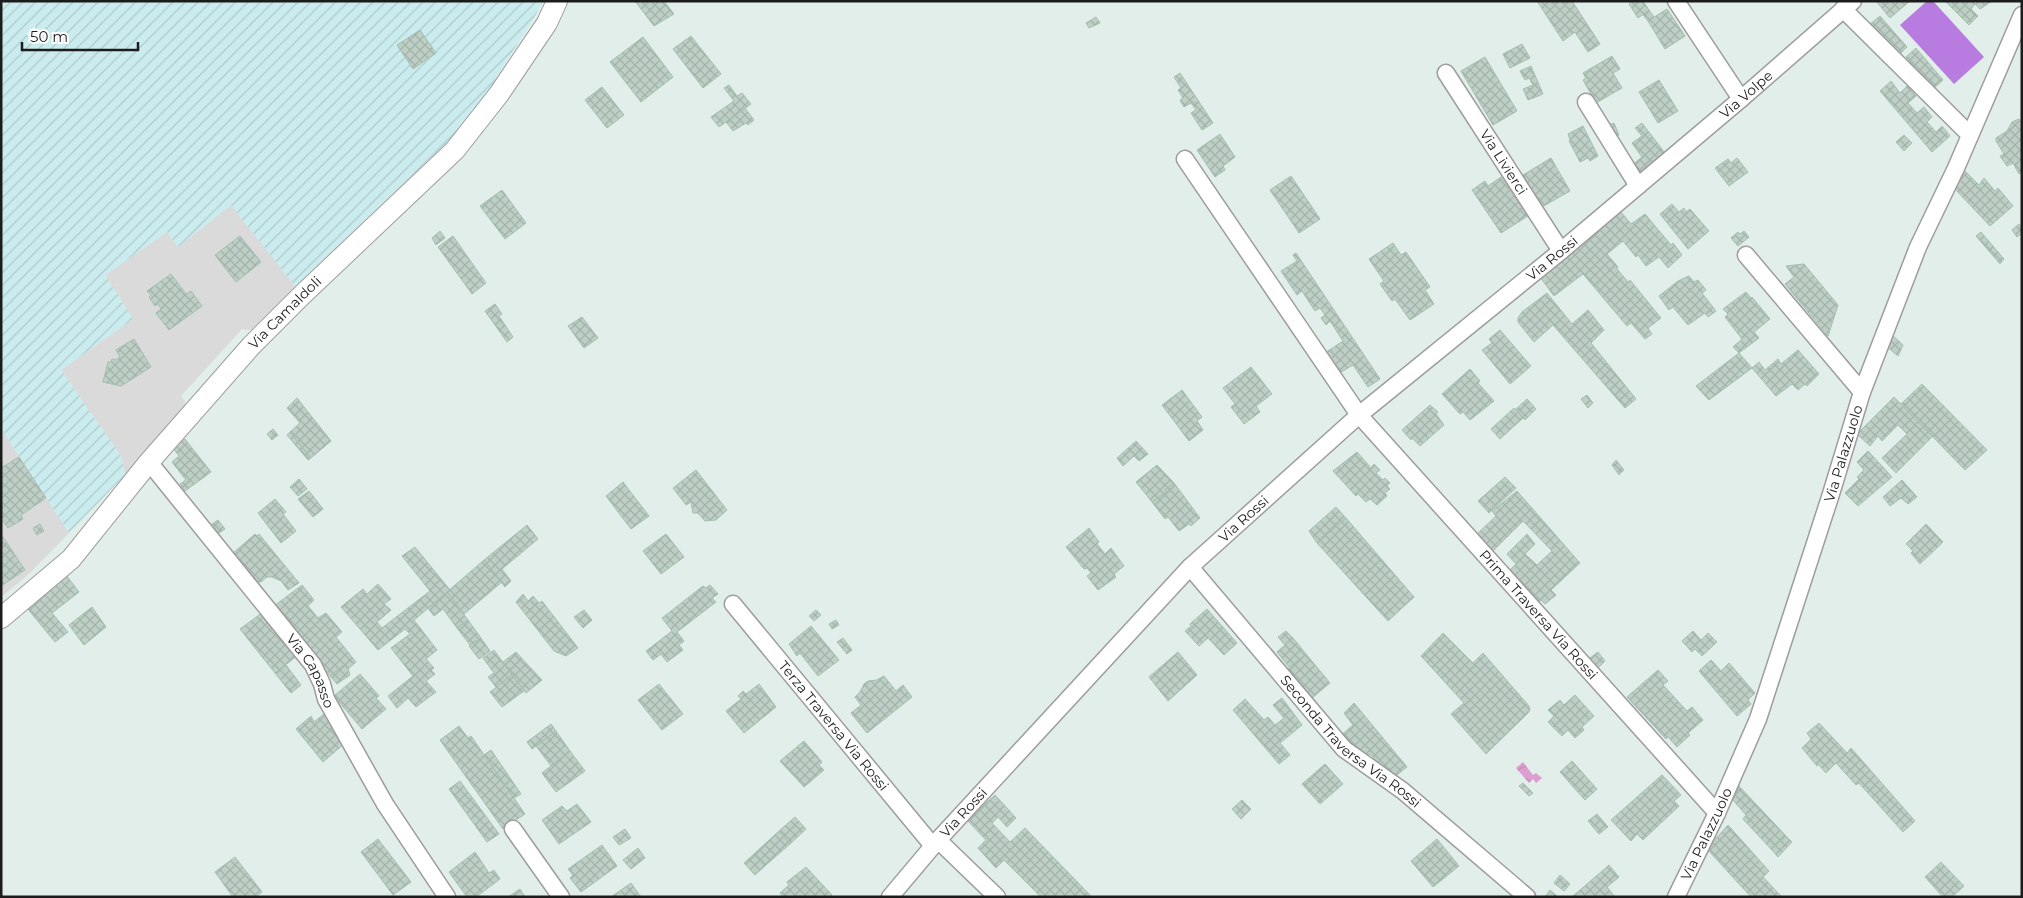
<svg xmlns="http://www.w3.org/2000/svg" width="2023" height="898" font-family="Montserrat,sans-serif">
<defs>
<pattern id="farmland-furrows" width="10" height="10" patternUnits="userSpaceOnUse" patternTransform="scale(1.25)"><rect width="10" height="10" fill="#cbecee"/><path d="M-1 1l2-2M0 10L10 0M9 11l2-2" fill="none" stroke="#aecacc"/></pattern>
<pattern id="water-waves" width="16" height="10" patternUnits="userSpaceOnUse" patternTransform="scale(1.25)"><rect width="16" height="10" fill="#dd9fd0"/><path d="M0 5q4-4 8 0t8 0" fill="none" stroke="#bd88b2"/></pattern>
<pattern id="building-cross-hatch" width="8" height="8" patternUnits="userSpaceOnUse" patternTransform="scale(1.25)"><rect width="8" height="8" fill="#bed0c6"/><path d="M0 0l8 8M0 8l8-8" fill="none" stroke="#a3b2aa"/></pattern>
</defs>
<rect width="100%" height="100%" fill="#e1eee9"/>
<path fill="#d9dad9" d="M231 205 295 286 252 330 242 329 181 396 188 406 125 475 121 456 61 370 133 319 105 275 167 232 178 247Z
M1 428 69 533 29 574 1 597Z"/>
<path fill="url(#farmland-furrows)" d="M1 1H542L543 2 534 18 482 100 449 140 295 286 231 205 178 247 167 232 105 275 133 319 61 370 121 456 125 475 69 533 1 428Z"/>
<path fill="#b87ce0" d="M1927 1H1933L1984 57 1954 84 1900 25Z"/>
<path fill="url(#water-waves)" d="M1523 762 1533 775 1536 773 1542 778 1536 783 1533 779 1529 783 1516 768Z"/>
<path fill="url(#building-cross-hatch)" stroke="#a3c0af" d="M635 1H664L674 14 654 26Z
M1537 1H1572L1600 44 1588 52 1575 32 1563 41Z
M1634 1H1643L1649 10 1638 18 1629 4Z
M1876 1H1910L1890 18Z
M1945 1H1992L1980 9 1975 4 1971 9 1978 16 1969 25Z
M1667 9 1685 36 1665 49 1648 21Z
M1649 10 1654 17 1648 21 1643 15Z
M1880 16 1907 47 1897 57 1869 25Z
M1096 17 1100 23 1089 28 1086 23Z
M420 30 436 53 413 69 397 45Z
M691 36 721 74 703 88 673 49Z
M643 37 673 77 641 102 610 62Z
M1522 44 1530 58 1510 68 1503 54Z
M1916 48 1943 80 1933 89 1906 57Z
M1612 56 1620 69 1613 73 1622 88 1596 103 1583 80 1586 78 1583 73Z
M1485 57 1517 111 1493 125 1461 71Z
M1531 66 1543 94 1528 100 1523 89 1533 85 1529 78 1525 80 1520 71Z
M1180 73 1213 123 1202 130 1191 113 1196 110 1191 103 1184 107 1180 100 1183 98 1178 90 1181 88 1174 77Z
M1659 80 1678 111 1658 123 1639 92Z
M1891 81 1900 93 1907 86 1916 96 1908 103 1917 113 1924 107 1932 117 1927 122 1936 132 1942 126 1950 136 1932 152 1880 91Z
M729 85 737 96 742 93 751 104 719 127 711 117 734 101 724 88Z
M602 87 624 115 607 128 585 100Z
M745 108 754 120 748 125 746 123 733 131 726 122Z
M2019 119 2022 124V172L2019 174 2013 163 2007 166 2000 156 2004 154 1996 141V138L2007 131 2012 122Z
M1614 123 1619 135 1615 137 1609 125Z
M1642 123 1668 157 1640 178 1631 166 1642 157 1632 143 1642 136 1635 128Z
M1583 126 1598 156 1590 161 1588 158 1580 162 1569 141 1570 140 1568 134Z
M1220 134 1235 157 1223 166 1225 170 1215 177 1197 150Z
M1904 135 1912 143 1904 151 1896 142Z
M1551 158 1570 191 1542 207 1523 175Z
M1737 158 1748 172 1729 186 1715 168 1728 159 1731 163Z
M1964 170 1979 185 1984 178 1995 191 1998 188 2013 206 1990 226 1955 189Z
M1291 176 1320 219 1299 233 1270 190Z
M1501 177 1528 216 1501 233 1472 190 1485 181 1488 186Z
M502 190 526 223 505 239 480 206Z
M1672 204 1679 212 1684 208 1686 212 1690 209 1709 231 1688 249 1660 214Z
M1621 212 1631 224 1645 214 1671 245 1673 243 1682 255 1668 268 1659 257 1646 266 1638 255 1636 257 1623 241 1607 254 1618 267 1617 269 1628 282 1630 280 1661 318 1648 328 1652 334 1645 339 1631 323 1627 326 1583 274 1554 296 1540 277Z
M2019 224 2022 228V233L2017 237 2012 230Z
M440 231 445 238 436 245 432 238Z
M1744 231 1749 237 1738 246 1731 238 1738 232 1740 234Z
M1981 232 2004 259 2000 264 1976 236Z
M240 236 261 262 236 282 215 255Z
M453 236 486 283 472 294 438 247Z
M1393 243 1401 255 1406 252 1430 287 1425 290 1434 304 1410 320 1395 299 1392 301 1380 284 1384 281 1369 259Z
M1296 253 1380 379 1368 387 1353 365 1338 374 1325 353 1343 341 1330 321 1326 325 1321 318 1325 315 1320 308 1315 311 1302 291 1297 295 1281 271 1297 261 1293 255Z
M1804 264 1838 305 1828 336 1785 284 1794 277 1786 266Z
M171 274 186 294 191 291 202 306 169 330 156 313 161 309 158 304 155 306 149 297 151 295 147 291Z
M1689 276 1694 282 1698 280 1706 290 1702 293 1716 311 1708 317 1705 313 1688 325 1673 307 1669 310 1659 296 1678 281Z
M1746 292 1751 298 1752 297 1770 319 1754 332 1759 338 1739 353 1733 347 1742 339 1725 317 1728 314 1723 309Z
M1547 293 1572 324 1588 310 1604 330 1591 343 1636 399 1625 408 1553 325 1534 342 1518 322V318L1522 312Z
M495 304 502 314 499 316 513 337 507 342 485 311Z
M582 317 598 338 584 348 568 326Z
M1500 330 1531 366 1510 384 1482 350 1492 343 1489 339Z
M1890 333 1903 345 1898 356 1886 346Z
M134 339 151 367 121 386 103 382 108 362H111L112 359 116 360 120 357 116 350Z
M1798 350 1819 374 1807 386 1805 384 1798 390 1792 384 1776 396 1752 368 1759 362 1765 370 1778 359 1781 364Z
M1739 353 1752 368 1709 400 1696 386Z
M1251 367 1272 394 1256 406 1260 412 1244 424 1231 407 1235 404 1223 388Z
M1470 369 1480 381 1478 383 1494 401 1470 420 1463 412 1460 414 1442 394Z
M1922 384 1987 450 1965 470 1901 404Z
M1182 390 1202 417 1197 421 1203 430 1189 441 1162 405Z
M1587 395 1593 403 1588 408 1581 399Z
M1894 397 1933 436 1896 473 1882 458 1907 434 1898 425 1882 441 1878 436 1870 446 1858 435 1860 431Z
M297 398 331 441 311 458 290 432 300 423 287 408Z
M1527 399 1536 409 1525 420 1516 409Z
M1430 405 1438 412 1436 414 1444 425 1420 446 1412 438 1411 440 1402 430Z
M1514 408 1523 418 1500 439 1491 429Z
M273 429 278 435 272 440 267 434Z
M290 432 311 458 308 460 287 435Z
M185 439 211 472 185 491 180 484 186 480 172 462 179 456 173 448Z
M1136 441 1148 454 1139 461 1134 456 1123 466 1117 458Z
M1868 451 1892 477 1858 506 1845 493 1859 479 1857 477 1864 470 1857 462Z
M1357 452 1371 468 1374 464 1380 470 1376 473 1383 480 1385 478 1390 483 1387 486 1390 489 1385 493 1387 496 1377 505 1370 499 1366 502 1358 494 1356 496 1333 471Z
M19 457 46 498 21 515 23 519 8 528 1 518V468Z
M1616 460 1624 470 1619 475 1612 465Z
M1157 465 1174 483 1165 490 1167 492 1152 502 1136 482Z
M696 470 727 510 716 520 705 521 698 513H693L691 502 686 505 673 488Z
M1505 477 1516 488 1489 513 1478 501Z
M299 479 307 489 298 496 290 487Z
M1902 480 1917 497 1908 504 1901 498 1890 506 1883 497Z
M623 482 649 516 631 529 606 496Z
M1174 483 1200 518 1191 526 1189 524 1179 531 1168 517 1165 519 1152 502 1167 492 1165 490Z
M309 491 323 509 313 517 298 499Z
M1517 491 1580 563 1551 590 1556 595 1545 604 1541 600 1536 605 1507 573 1516 564 1507 554 1527 534 1535 544 1525 554 1537 565 1552 551 1523 521 1491 553 1475 536 1496 516 1492 511Z
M275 499 286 512 283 514 296 531 281 543 258 513Z
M1336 507 1346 518 1317 543 1309 531Z
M1346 518 1414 597 1388 621 1317 543Z
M218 520 225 529 219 533 212 524Z
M40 524 44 531 37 535 33 528Z
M1926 524 1943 542 1920 564 1911 553 1913 551 1906 544Z
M527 525 538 539 502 569 511 581 505 587 484 560Z
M1089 528 1099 542 1097 544 1105 554 1111 548 1124 566 1114 574 1116 577 1098 590 1087 576 1091 573 1087 568 1084 569 1066 547Z
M1 534 25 570 1 586Z
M255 534 257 536 259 534 299 583 288 590 281 581 272 577H267L261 582H258L233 553Z
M666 534 684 557 661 574 643 551Z
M415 547 450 590 414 620 437 650 426 659 434 668 431 670 435 674 426 681 436 692 416 707 408 698 397 708 388 696 413 676 391 648 410 634 405 629 378 650 341 607 363 589 367 594 378 584 391 599 384 604 391 610 377 622 382 628 430 591 402 556Z
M484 560 502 582 464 614 447 592Z
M66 575 79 592 52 613 68 632 55 642 27 608Z
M302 585 314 600 308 606 318 618 326 613 342 632 336 637 356 662 348 669 344 665 330 676 274 606Z
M710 585 718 594 712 598 716 602 677 632 684 641 679 645 683 650 667 662 661 654 653 660 646 651 672 631 662 618 703 586 706 588Z
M447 592 468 620 457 628 443 609 434 616 428 608Z
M523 594 528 601 533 596 539 603 542 601 578 648 566 656 554 651 516 602Z
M92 607 106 627 84 645 69 625Z
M1207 609 1237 643 1224 655 1208 638 1199 646 1185 631 1191 626 1190 624Z
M584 610 592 620 583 628 574 617Z
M816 610 821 615 814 621 809 616Z
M263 612 297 656 275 673 240 629Z
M468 620 481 638 470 645 457 628Z
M836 620 839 625 832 629 829 624Z
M811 626 839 660 818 676 800 653 797 656 789 644Z
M1286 631 1293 638 1285 645 1278 637Z
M1693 631 1701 640 1708 633 1717 642 1702 656 1695 649 1692 652 1682 641Z
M1443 633 1473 663 1483 653 1529 706 1530 710 1528 713 1486 754 1451 714 1464 703 1421 656Z
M481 638 490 651 479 659 469 646Z
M843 638 852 650 847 654 837 642Z
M1293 638 1306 654 1289 667 1277 652Z
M494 650 512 675 496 687 488 677 494 673 483 658Z
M516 652 542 680 526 693 503 662Z
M1178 652 1197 675 1168 701 1149 677Z
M1598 652 1605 661 1595 671 1586 661Z
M1306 654 1330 683 1312 698 1288 669Z
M1711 660 1721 671 1729 663 1755 693 1748 700 1751 704 1737 716 1699 671Z
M286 665 301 685 291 693 275 673Z
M344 665 348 669 350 675 337 684 330 676Z
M1658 670 1668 681 1663 685 1687 711 1692 707 1703 720 1688 733 1690 735 1677 747 1668 737 1666 739 1627 697Z
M360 674 379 696 376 698 386 709 362 729 334 696Z
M512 675 524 691 502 707 490 692Z
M884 676 896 691 903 685 912 697 867 733 851 713 861 705 855 697 860 692 864 684 868 681 877 680Z
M659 684 683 714 662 730 638 700Z
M759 684 776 707 744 733 726 711 741 699 738 696 743 691 746 694Z
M1575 695 1594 716 1582 727 1584 730 1575 738 1568 730 1562 736 1548 722 1554 716 1548 710 1560 700 1564 705Z
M1282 698 1302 725 1280 743 1290 755 1279 764 1233 710 1245 699 1264 720 1268 717 1275 725 1284 718 1273 705Z
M1354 703 1407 767 1393 778 1370 754 1363 760 1340 736 1353 725 1344 713Z
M324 714 345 743 323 762 296 729 311 716 314 722Z
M1819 723 1847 753 1851 748 1915 821 1903 832 1859 783 1856 785 1836 763 1826 773 1818 764 1817 766 1802 748 1811 739 1807 733Z
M551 724 556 731 532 749 527 742Z
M459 726 468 738 471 736 525 814 503 829 440 740Z
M556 731 570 751 551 766 536 746Z
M804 741 822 762 819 765 824 770 804 787 780 761Z
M491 750 521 794 514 798 484 755Z
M570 751 585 771 556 792 542 773Z
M1572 761 1597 789 1585 800 1560 772Z
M1325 764 1343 784 1320 804 1302 784Z
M1662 775 1681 795 1674 801 1679 806 1643 840 1637 834 1631 841 1611 820Z
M460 781 499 834 487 842 449 789Z
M1523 783 1533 793 1529 796 1519 786Z
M1739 786 1786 836 1771 849 1743 819 1746 815 1733 800Z
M995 795 1016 818 1007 827 998 817 992 823 1010 842 1025 828 1092 897H1041L1004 860 996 868 978 848 986 840 967 820Z
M1242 800 1251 809 1241 819 1232 809Z
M577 804 591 822 559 844 542 820 562 806 567 811Z
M1597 814 1608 827 1599 834 1588 821Z
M795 817 806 829 790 844 779 831Z
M1728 825 1769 871 1763 877 1781 896 1780 897H1751L1708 850 1712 843Z
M625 829 631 838 619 845 613 837Z
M779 831 790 844 766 865 755 853Z
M1786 836 1792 842 1778 857 1771 849Z
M378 839 411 882 393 895 361 852Z
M1437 839 1459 866 1433 887 1411 861Z
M602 845 617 866 581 892 570 878 573 875 568 869Z
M638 848 645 858 631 869 623 860Z
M475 852 489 873 494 870 500 879 476 897H467L449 872Z
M755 853 766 865 755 875 744 863Z
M235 857 262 892 256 897H233L215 872Z
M1941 862 1964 886 1952 897H1943L1925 877Z
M1609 865 1619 877 1607 887 1615 897H1572Z
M806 867 832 895 830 897H783L780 893 789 885 787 882Z
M1560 875 1570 884 1564 891 1554 883Z
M631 883 641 897H611Z
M520 889 525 897H508Z
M1550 890 1558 897H1545Z"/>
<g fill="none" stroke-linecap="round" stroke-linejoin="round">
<defs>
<g id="minor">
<path d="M1676 1 1741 99"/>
<path d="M1843 9 1970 135"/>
<path id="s1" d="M1446 73 1561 251"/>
<path d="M1586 102 1638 186"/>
<path id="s2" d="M1185 159 1359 415 1717 813"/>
<path d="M1746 255 1862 392"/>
<path id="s3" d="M149 462 313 665 322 684 326 699 385 804 447 897"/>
<path id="s4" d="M1190 567 1344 749 1403 791 1527 897"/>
<path id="s5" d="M733 604 933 846"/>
<path d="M513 829 561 897"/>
<path d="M938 840 997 897"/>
<path id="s6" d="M890 897 938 840 1190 567 1359 415 1561 251 1741 99 1853 1"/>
<path id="s7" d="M1676 897 1717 813 1758 719 1831 494 1862 392 1918 247 1956 168 2022 15"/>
</g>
<g id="tertiary">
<path id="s8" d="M1 618 71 559 149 462 251 346 302 295 455 150 499 94 547 23 557 1"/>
</g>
</defs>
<use href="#minor" stroke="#9d9d9d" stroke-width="19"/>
<use href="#tertiary" stroke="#9d9d9d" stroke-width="22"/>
<use href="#minor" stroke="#fff" stroke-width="16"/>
<use href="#tertiary" stroke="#fff" stroke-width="20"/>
</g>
<g text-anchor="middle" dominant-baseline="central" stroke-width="4" stroke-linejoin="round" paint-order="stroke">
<g font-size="14" fill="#1c1c1c" stroke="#fff">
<text stroke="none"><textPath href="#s6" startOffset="1176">Via Volpe</textPath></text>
<text stroke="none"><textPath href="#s1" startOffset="106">Via Livierci</textPath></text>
<text stroke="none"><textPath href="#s6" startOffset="922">Via Rossi</textPath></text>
<text stroke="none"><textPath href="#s8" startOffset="418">Via Camaldoli</textPath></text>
<text stroke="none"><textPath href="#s7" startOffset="475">Via Palazzuolo</textPath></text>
<text stroke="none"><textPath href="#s6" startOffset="518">Via Rossi</textPath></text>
<text stroke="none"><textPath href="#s2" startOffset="578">Prima Traversa Via Rossi</textPath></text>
<text stroke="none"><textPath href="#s3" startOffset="265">Via Capasso</textPath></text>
<text stroke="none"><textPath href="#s5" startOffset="158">Terza Traversa Via Rossi</textPath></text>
<text stroke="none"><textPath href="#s4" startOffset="238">Seconda Traversa Via Rossi</textPath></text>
<text stroke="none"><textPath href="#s6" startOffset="112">Via Rossi</textPath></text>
<text stroke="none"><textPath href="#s7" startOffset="70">Via Palazzuolo</textPath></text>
</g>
</g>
<rect width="2023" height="898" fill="none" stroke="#1c1c1c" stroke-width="5"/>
<path d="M22 42v8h116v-8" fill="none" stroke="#1c1c1c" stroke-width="2.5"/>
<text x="30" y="42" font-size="15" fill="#1c1c1c" stroke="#ffffff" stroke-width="4" paint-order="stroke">50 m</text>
</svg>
